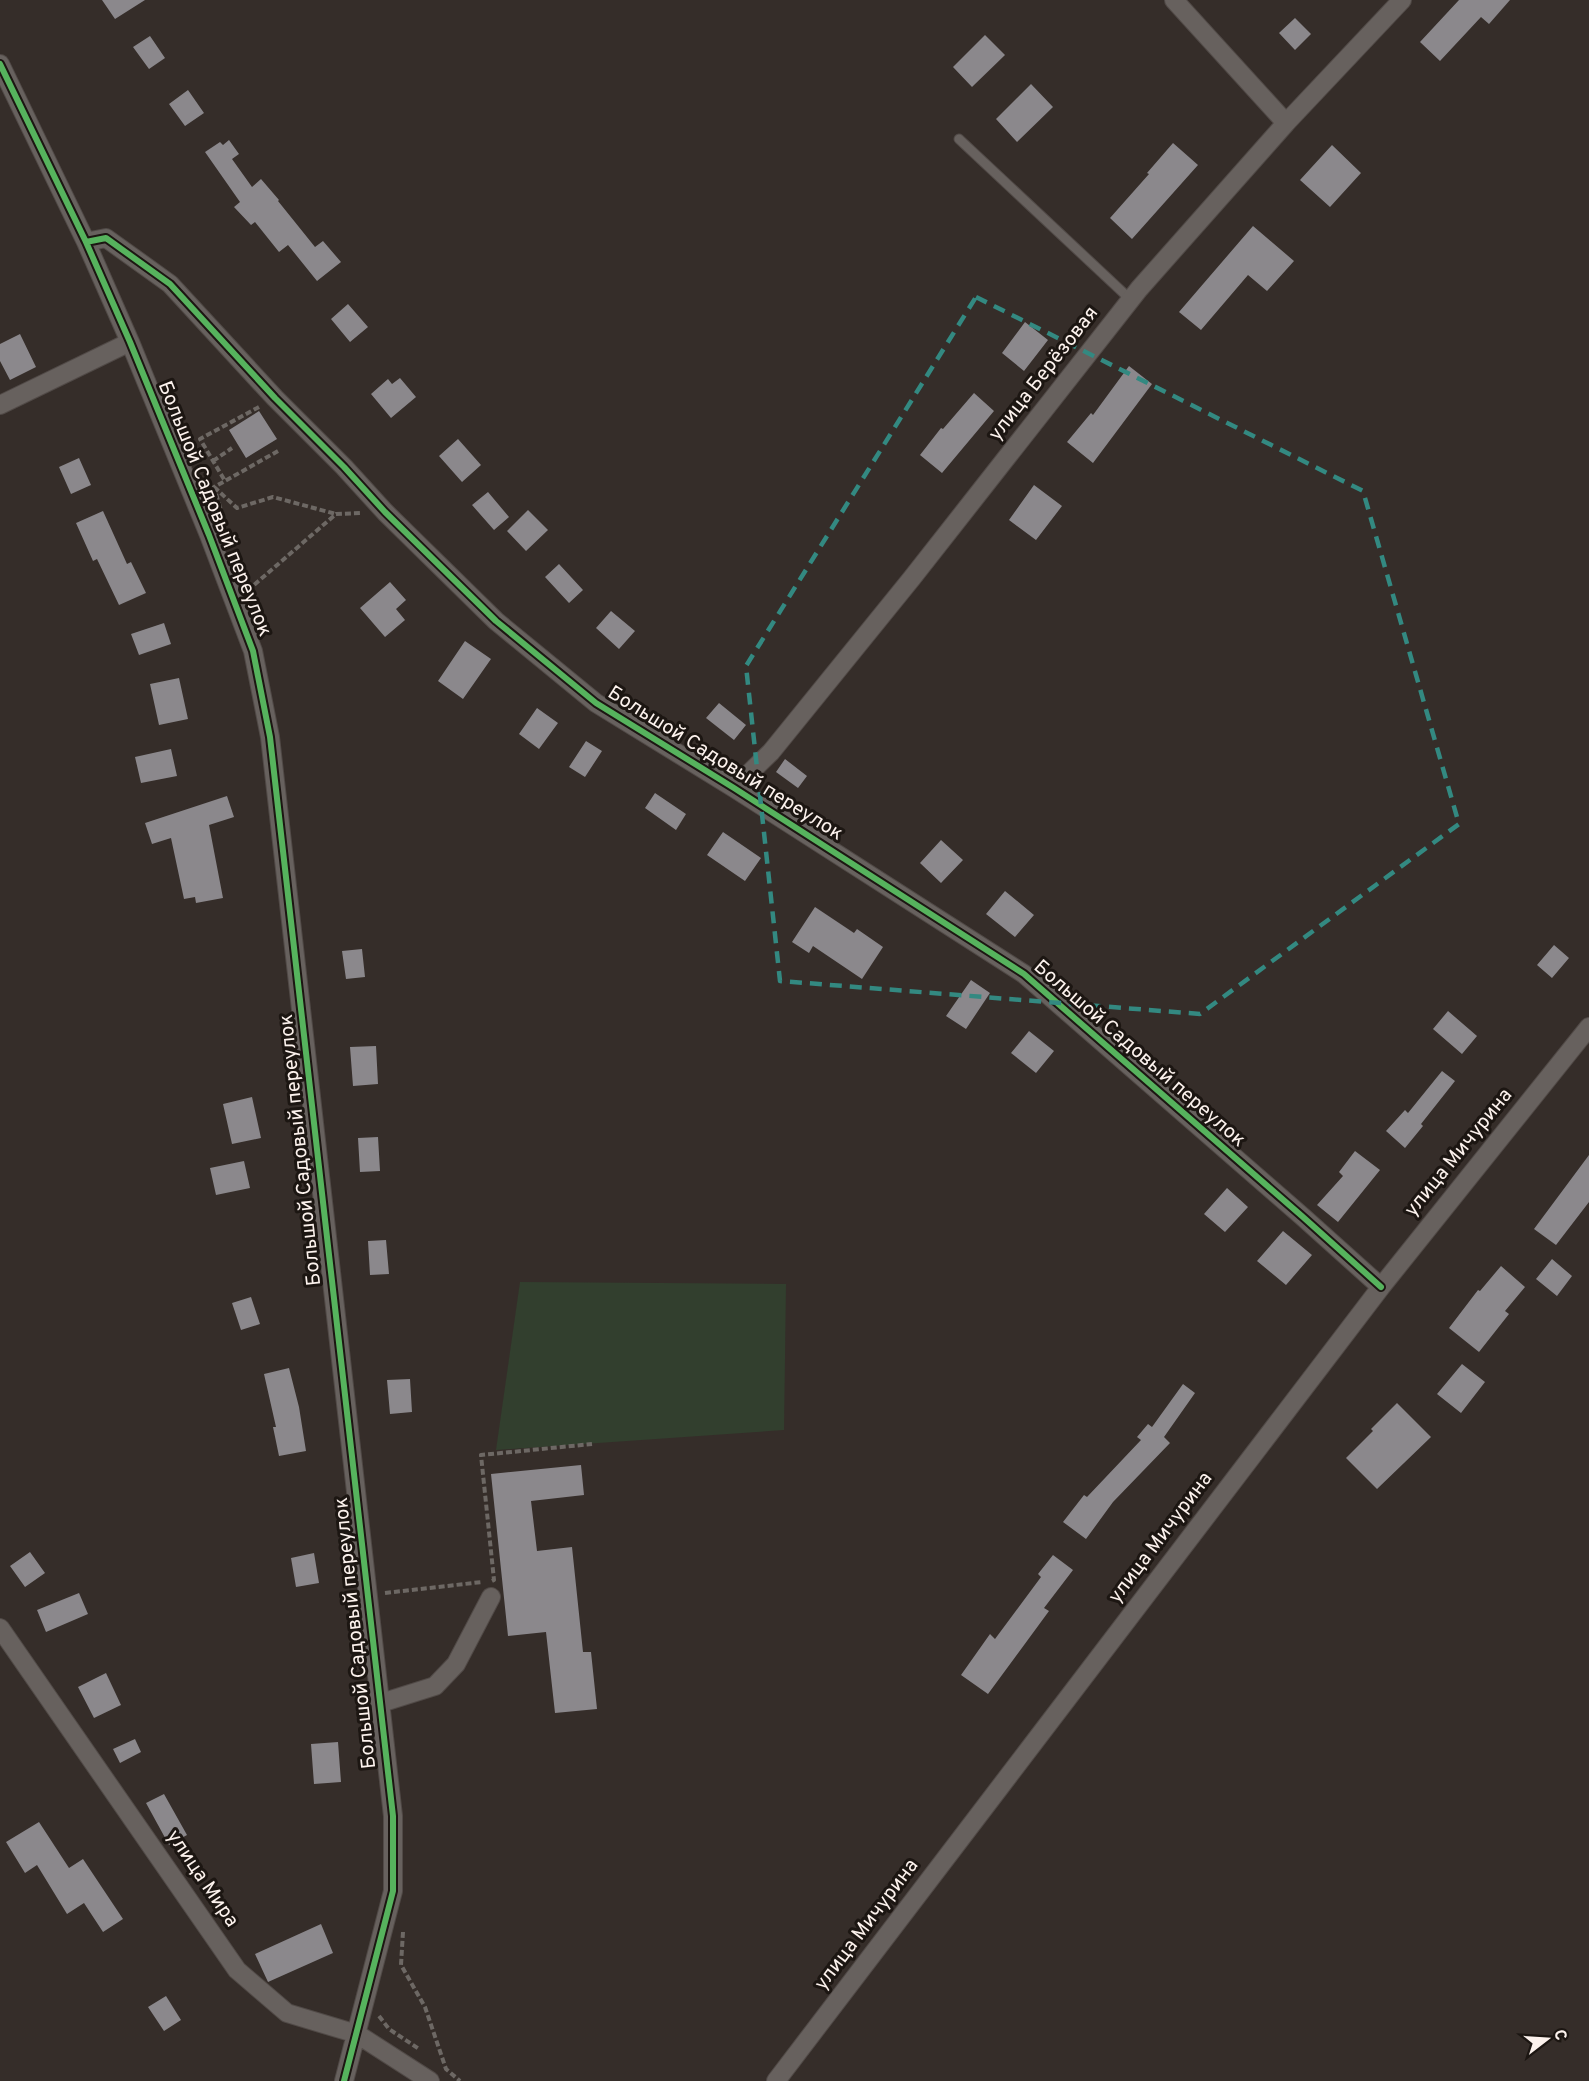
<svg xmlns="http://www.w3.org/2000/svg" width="1589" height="2081" font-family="Overpass,sans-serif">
<rect width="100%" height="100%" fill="#352d29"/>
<path fill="#323f2e" d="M520 1282 786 1284 784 1430 496 1450Z"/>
<path fill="#8b888c" d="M102 0H145L115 19Z
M1459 0H1510L1489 24 1481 17 1440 61 1420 42Z
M1295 18 1311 34 1295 50 1279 33Z
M985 35 1005 55 972 87 953 67Z
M150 36 165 58 149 69 133 47Z
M1031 84 1053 107 1017 142 996 119Z
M188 90 204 113 185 126 169 104Z
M229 140 239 154 232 159 252 187 261 179 279 200 278 201 315 247 323 241 341 262 317 281 288 245 279 252 255 222 251 225 234 207 240 202 205 152 220 142 223 145Z
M1173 143 1198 165 1132 239 1110 218 1149 174 1147 173Z
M1332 145 1361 173 1330 207 1300 180Z
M1253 226 1294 261 1267 291 1248 275 1201 330 1179 312Z
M348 304 368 327 350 342 331 319Z
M1025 322 1048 340 1024 371 1002 353Z
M20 334 36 367 10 380 0 361V344Z
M1129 366 1152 384 1093 463 1067 442 1091 413 1093 415Z
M400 378 416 397 391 418 371 394 388 379 392 384Z
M974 393 994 411 942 473 920 455 941 428 943 429Z
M259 411 277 439 246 458 229 430Z
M458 439 481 465 462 482 439 456Z
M79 458 91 485 71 494 59 467Z
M1034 485 1062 506 1036 540 1009 520Z
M488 492 509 517 494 530 472 505Z
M528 510 548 530 526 551 507 531Z
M103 511 127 564 131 562 146 593 119 605 97 559 93 561 76 523Z
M559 564 583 590 569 603 545 577Z
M390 582 406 600 396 609 405 620 385 637 360 608Z
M611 611 635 631 619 649 596 628Z
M164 623 171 644 139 655 131 634Z
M465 641 491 659 463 699 438 681Z
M179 678 188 719 159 725 150 684Z
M719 703 746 725 734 740 706 718Z
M537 708 558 723 539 749 519 734Z
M586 741 602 751 585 777 569 767Z
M171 749 177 776 141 783 135 757Z
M785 759 807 776 798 788 776 772Z
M655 793 686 814 676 830 645 808Z
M227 796 234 817 209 825 223 898 196 903 195 897 184 899 171 838 152 844 145 823Z
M723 832 761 858 745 881 707 855Z
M941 840 963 860 941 883 920 863Z
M1005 891 1034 915 1015 937 986 914Z
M815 907 854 933 857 929 883 947 862 979 813 946 809 953 792 942Z
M1554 945 1569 958 1552 978 1537 965Z
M362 949 365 977 346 979 342 951Z
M971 980 990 993 966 1029 946 1016Z
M1448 1011 1477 1036 1462 1054 1433 1029Z
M1029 1031 1054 1051 1036 1073 1011 1053Z
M376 1046 378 1084 353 1086 350 1047Z
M1442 1071 1455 1081 1421 1124 1423 1126 1405 1148 1386 1131 1405 1110 1408 1113Z
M252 1097 261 1138 232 1144 223 1104Z
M378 1137 380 1171 360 1172 358 1138Z
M1355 1151 1380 1170 1338 1222 1317 1205 1343 1176 1339 1172Z
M1589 1155V1202L1556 1245 1534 1229Z
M244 1161 250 1188 216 1195 210 1168Z
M1227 1188 1248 1207 1225 1232 1204 1214Z
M1283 1231 1312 1255 1286 1285 1257 1261Z
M386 1240 389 1274 370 1275 368 1241Z
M1552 1259 1572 1276 1557 1296 1536 1279Z
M1501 1266 1525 1287 1505 1311 1509 1314 1479 1352 1449 1328 1478 1290 1480 1291Z
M251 1297 260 1324 241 1330 232 1303Z
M1462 1364 1485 1382 1461 1413 1437 1394Z
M289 1368 299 1407 306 1451 279 1456 273 1427H276L264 1374Z
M410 1379 412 1412 390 1414 387 1380Z
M1183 1384 1195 1393 1164 1437 1170 1443 1113 1502 1086 1539 1063 1522 1084 1495 1087 1497 1141 1440 1137 1437 1148 1424 1152 1427Z
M1397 1403 1431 1437 1377 1489 1346 1458 1373 1431 1371 1429Z
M581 1465 584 1495 531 1501 537 1551 572 1547 583 1652H591L597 1709 555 1713 546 1632 508 1636 491 1474Z
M30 1552 45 1573 25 1587 10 1566Z
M314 1553 319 1583 296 1587 291 1558Z
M1053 1555 1073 1570 1044 1608 1049 1611 988 1694 961 1675 990 1634 995 1639 1041 1577 1038 1574Z
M79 1593 88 1614 46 1632 37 1610Z
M106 1673 121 1705 94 1718 78 1687Z
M135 1739 141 1752 120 1763 113 1749Z
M338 1742 341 1782 314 1784 311 1744Z
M164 1794 187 1835 169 1845 146 1803Z
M39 1822 69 1868 83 1859 123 1919 103 1932 84 1903 67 1914 37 1865 25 1873 6 1842Z
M321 1924 333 1953 268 1982 255 1954Z
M166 1996 181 2020 164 2031 148 2007Z"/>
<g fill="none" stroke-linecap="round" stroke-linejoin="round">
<defs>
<path id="service" d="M959 139 1131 300"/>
<path id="minor" d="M1174 0 1286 123
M0 64 86 242 130 342 209 535 253 651 270 737 393 1816V1891L344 2081
M86 242 106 238 170 284 275 398 344 467 385 512 496 621 596 703 734 788 1024 974 1303 1217 1381 1287
M0 405 130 342
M734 788 771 752 912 578 1139 289 1286 123 1402 0
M0 1628 237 1970 287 2013 357 2034 430 2081
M381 1703 435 1686 456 1664 491 1597
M776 2081 1381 1287 1589 1027"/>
</defs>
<use href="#service" stroke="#514a47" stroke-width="11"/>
<use href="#minor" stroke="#514a47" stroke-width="20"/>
<path stroke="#6d6864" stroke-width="4" stroke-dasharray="6 3" stroke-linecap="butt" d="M259 407 200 439 225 481 278 451
M213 461 232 448
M214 487 237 508 273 497 336 514
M223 517 214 487 225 481
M249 592 254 585 336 514 361 513
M492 1581 494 1580 481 1455 592 1444
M385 1593 482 1582
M403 1932 401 1965 425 2007 446 2069 460 2081
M379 2016 389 2029 419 2049"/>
<use href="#service" stroke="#67615e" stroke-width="9"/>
<use href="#minor" stroke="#67615e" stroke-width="18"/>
<defs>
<path id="cycleway" d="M0 64 86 242 130 342 209 535 253 651 270 737 393 1816V1891L344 2081
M86 242 106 238 170 284 275 398 344 467 385 512 496 621 596 703 734 788 1024 974 1303 1217 1381 1287"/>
</defs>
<use href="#cycleway" stroke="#1c1612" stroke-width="10"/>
<use href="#cycleway" stroke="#56b35d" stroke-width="6"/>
</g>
<path fill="none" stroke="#338981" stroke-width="4.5" stroke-dasharray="12 8" stroke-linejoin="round" d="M976 297 1363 491 1459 824 1200 1014 780 981 746 666Z"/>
<g text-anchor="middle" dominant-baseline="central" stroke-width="6" stroke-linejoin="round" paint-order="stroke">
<g font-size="20" fill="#fcf2ed" stroke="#1c1612">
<text transform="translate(1044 374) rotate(-52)">улица Берёзовая</text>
<text transform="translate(214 509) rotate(68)">Большой Садовый переулок</text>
<text transform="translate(725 764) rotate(32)">Большой Садовый переулок</text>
<text transform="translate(1139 1054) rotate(41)">Большой Садовый переулок</text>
<text transform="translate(301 1150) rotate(-96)">Большой Садовый переулок</text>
<text transform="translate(1459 1153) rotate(-51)">улица Мичурина</text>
<text transform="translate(1161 1538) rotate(-53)">улица Мичурина</text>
<text transform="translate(356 1633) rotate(-96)">Большой Садовый переулок</text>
<text transform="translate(202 1879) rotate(56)">улица Мира</text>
<text transform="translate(867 1925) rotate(-53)">улица Мичурина</text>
</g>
</g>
<g transform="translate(1547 2039) rotate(73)" stroke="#1c1612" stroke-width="4.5" paint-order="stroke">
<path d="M0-4.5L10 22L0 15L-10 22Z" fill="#fcf2ed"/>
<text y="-9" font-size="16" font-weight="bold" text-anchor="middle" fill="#fcf2ed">С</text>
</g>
</svg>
